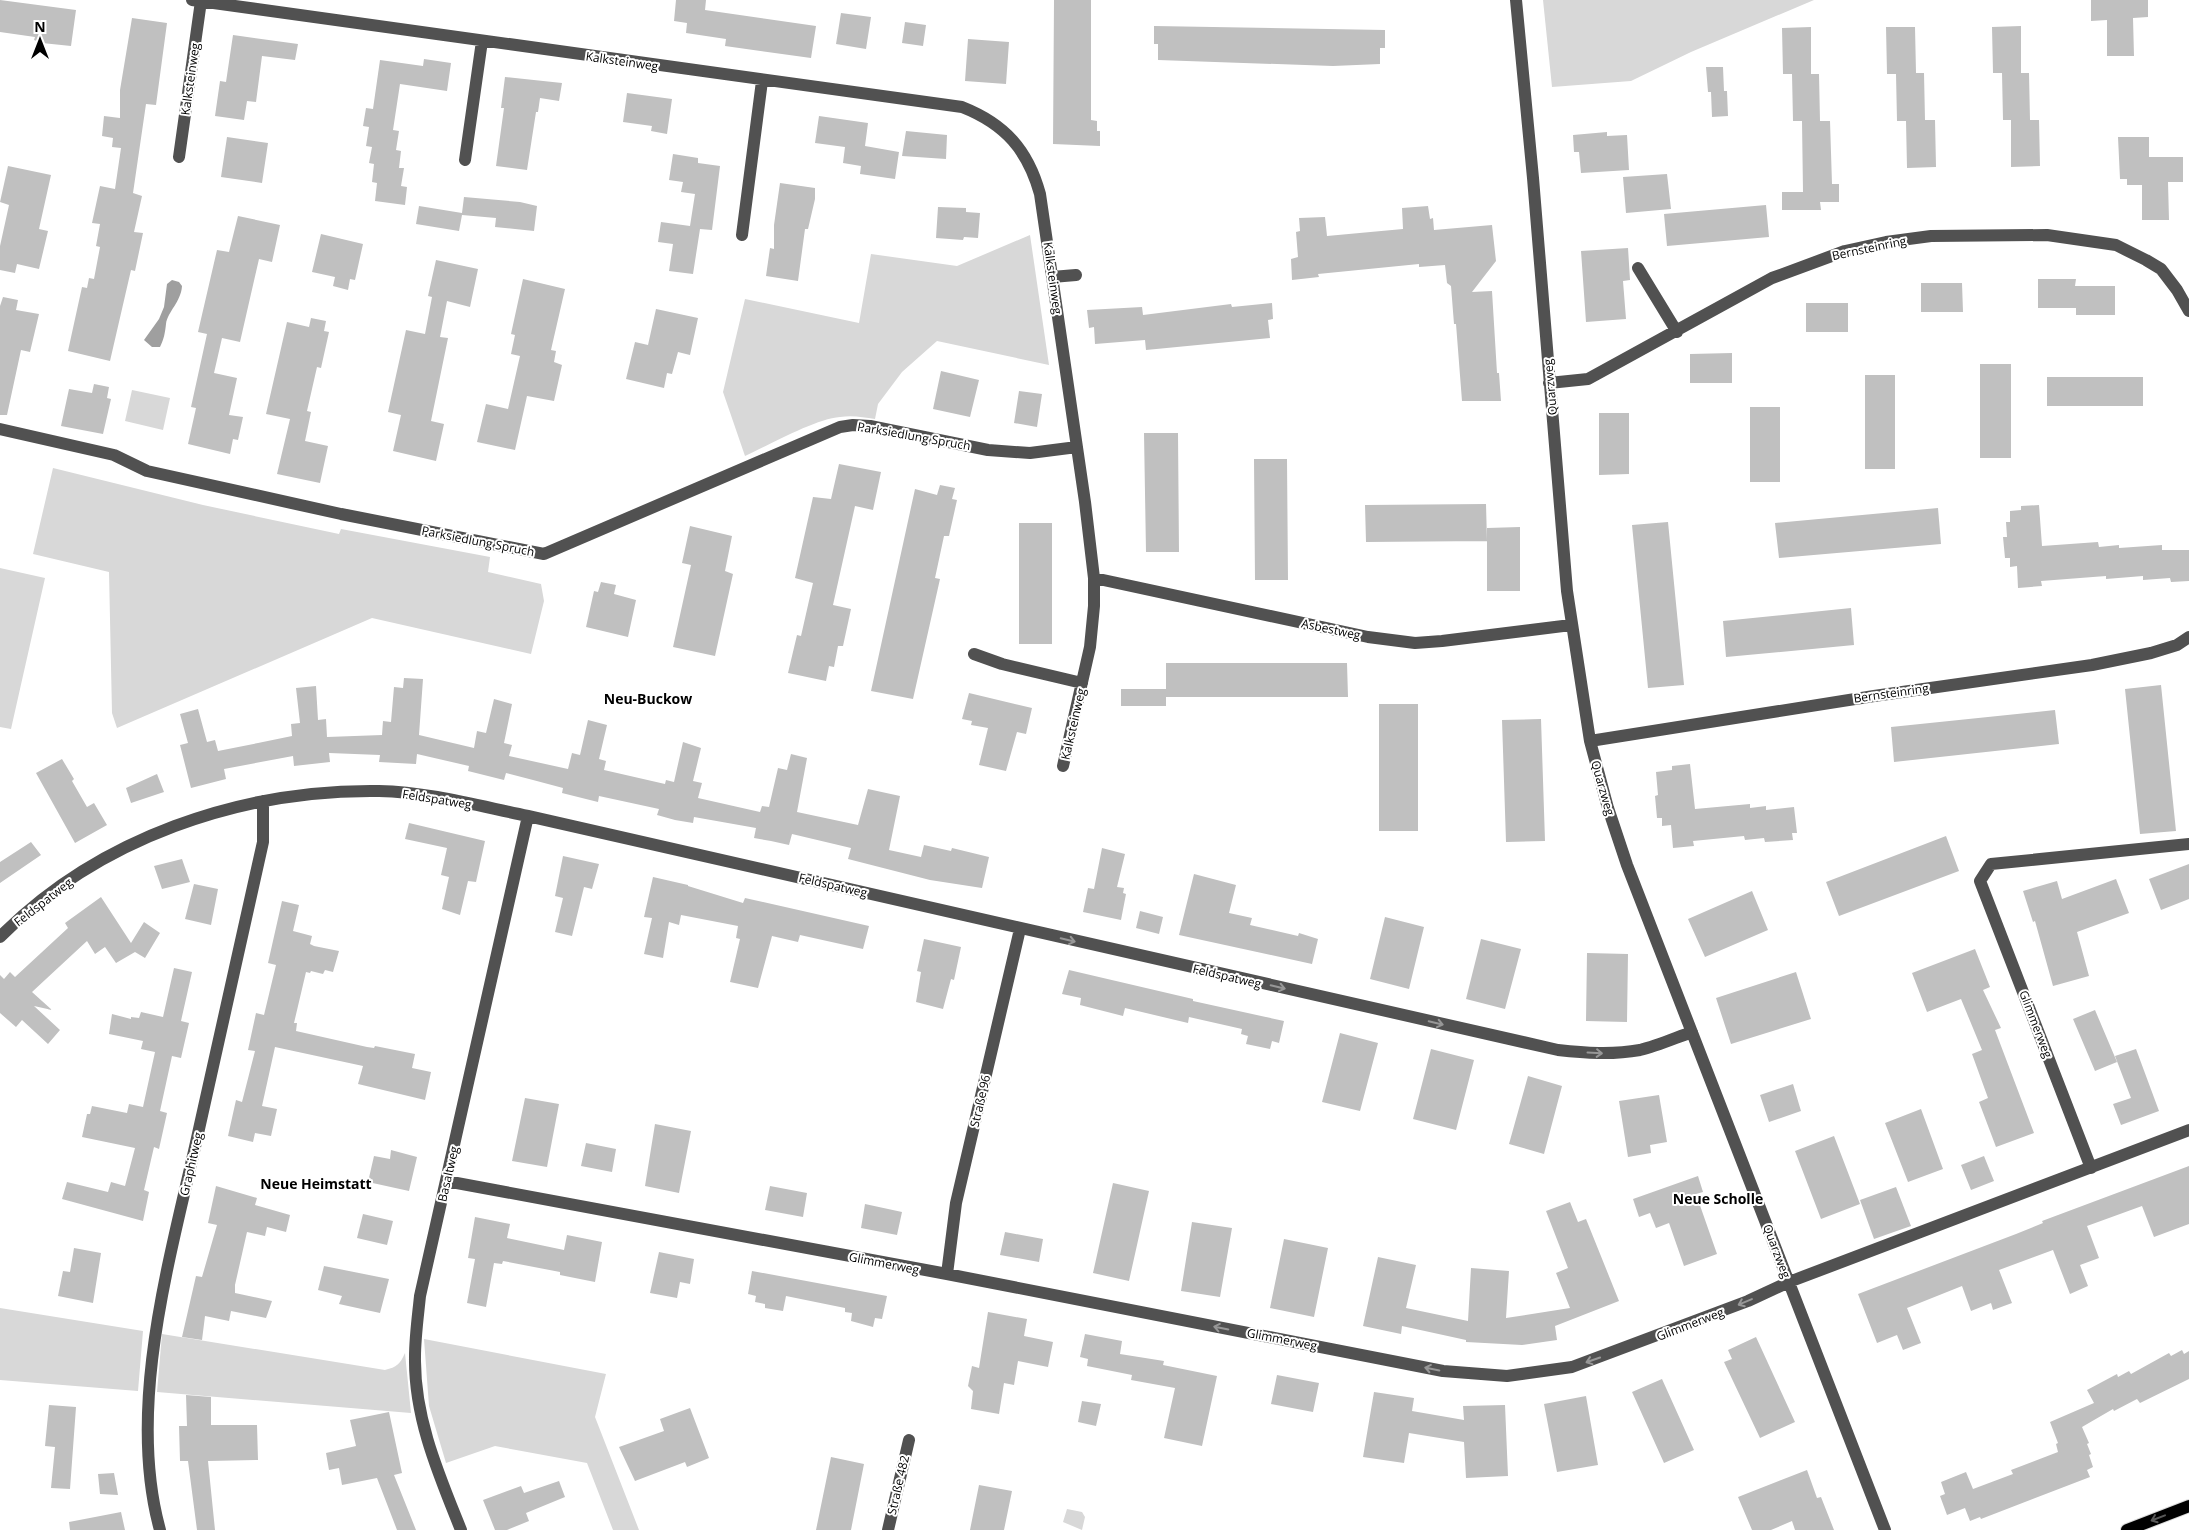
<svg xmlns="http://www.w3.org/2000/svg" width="2189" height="1530" font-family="'Open Sans',sans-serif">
<rect width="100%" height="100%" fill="#fff"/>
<path fill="#d8d8d8" d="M1543 0H1814L1691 52 1631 81 1552 87Z
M1030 235 1049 365 937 341 902 372 878 404 875 419C863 417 852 415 840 417 815 419 769 445 745 456L723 392 745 299 859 323 871 254 957 266Z
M132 390 170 398 163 430 125 421Z
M53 468 203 505 339 534 341 529 490 557 488 572 541 584 544 601 531 654 372 618 117 728 112 713 109 572 33 554Z
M0 568 45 578 11 729 0 727Z
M0 1308 143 1331 138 1391 0 1380Z
M162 1334 385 1370C397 1367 400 1364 405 1353L411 1413 157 1392Z
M424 1339 606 1374 595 1417 639 1530H613L587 1463 495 1446 446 1463 429 1406Z
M1067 1509 1082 1512 1085 1517 1082 1530 1063 1522Z"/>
<path fill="#9f9f9f" d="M172 280 179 282 182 286C181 302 168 311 166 324 165 333 164 339 160 347H152L144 340 159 319 164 307 167 284Z"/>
<path fill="#c0c0c0" d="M0 0 76 10 71 46 42 43 34 40 35 37 0 32Z
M676 0H706L705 10 816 26 811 58 725 46 726 39 686 33 687 23 674 21Z
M1054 0H1091V120L1097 121V131H1100V146L1053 144Z
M2091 0H2148V17L2133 18 2134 56H2107V20L2091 21Z
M841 13 871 17 866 49 836 44Z
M132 18 167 23 156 105 146 104 133 193 142 196 134 232 143 233 135 271 131 270 110 361 68 351 82 287 87 288 89 278 94 279 100 247 96 246 100 224 92 223 100 186 115 189 121 148 112 147 113 138 102 136 104 116 120 118V90Z
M905 22 926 25 923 46 902 43Z
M1154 26 1385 30V48H1380V64L1333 66 1158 60V44H1154Z
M2021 26V73H2029L2030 120H2039L2040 166 2011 167V120H2003L2002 73H1993L1992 27Z
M1811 27V74H1819L1820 121H1830L1832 184H1839V202H1820L1821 210H1782V192H1803L1802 121H1793L1792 74H1783L1782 28Z
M1886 27H1915L1916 73H1924L1925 120H1935L1936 167 1907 168 1906 121H1897L1896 74H1887Z
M233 35 298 44 295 60 262 56 256 102 247 101 244 120 215 116 220 81 226 82Z
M968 39 1009 42 1006 84 965 81Z
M424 59 451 63 447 91 400 84 393 130 399 131 396 150 401 151 399 168H404L401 186 407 187 405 205 375 201 377 183 372 182 374 164 369 163 372 147 366 146 369 127 363 126 366 108 373 109 380 60 423 66Z
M1706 67H1723L1724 91H1720H1727L1728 116 1712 117 1711 92H1708Z
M505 77 562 83 559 101 540 98 538 112H536L527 170 496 166 504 108H501Z
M627 93 672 99 667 134 651 131 652 126 623 122Z
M819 116 868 123 865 146 899 152 895 179 860 174 861 166 843 163 845 147 815 143Z
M906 131 947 135 946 159 902 156Z
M1607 132V136L1627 135 1629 170 1581 173 1579 152H1574L1573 135Z
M227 137 268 143 262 183 221 177Z
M2118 137H2149V157H2183V182H2168L2169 220H2142V185H2127V179H2120Z
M673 154 698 158V163L720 166 712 230 700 229 693 274 669 271 673 244 658 242 661 222 690 226 695 194 681 192 683 182 669 180Z
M8 166 51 175 39 229 48 231 39 269 17 264 15 273 0 270V246L9 205 0 202Z
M1667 174 1671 209 1626 213 1623 177Z
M780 183 815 188V199L808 229H805L798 281 766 276 770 248 774 249V225Z
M464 197 520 202 537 206 534 231 495 227 496 218 462 215 459 231 416 224 419 206 462 213Z
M1766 205 1769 237 1667 246 1664 214Z
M1428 206 1430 219 1433 218 1434 230 1492 225 1496 261 1472 292 1492 291 1497 373H1499L1501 401H1462L1456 324H1454L1451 286 1447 283 1445 265 1419 267V264L1318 274 1319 277 1292 280 1291 259 1298 257 1296 232 1300 231 1299 218 1325 217 1327 236 1403 229 1402 208Z
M938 207 966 208V212L980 213 978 238 964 237 963 240 936 238Z
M238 216 280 225 272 262 259 259 240 342 222 338 214 373 237 378 229 415 243 417 238 440 233 439 230 454 188 444 196 408 191 407 207 334 198 332 217 250 229 252Z
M321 234 363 244 355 280 350 279 348 290 333 286 335 277 312 272Z
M1628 248 1630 280 1623 281 1626 319 1586 322 1581 251Z
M436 260 478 269 470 307 447 301 440 337 448 338 431 421 444 424 436 461 393 451 401 415 388 412 406 330 425 334 432 297 428 296Z
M523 279 565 289 551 350 556 351 554 362 562 365 554 401 527 396 515 450 477 442 486 404 508 409 520 356 511 354 515 335 511 334Z
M2038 279H2076L2075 286H2115V315H2076V308H2038Z
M1921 283H1962L1963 312H1921Z
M3 297 18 300 16 310 39 314 30 352 21 350 7 415H0V306Z
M1272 303 1273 319 1268 320 1270 338 1146 350 1145 340 1095 344 1094 327 1089 328 1087 310 1142 307 1143 315 1231 304 1232 307Z
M1806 303H1848V332H1806Z
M656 309 698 318 690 355 678 352 672 374 667 373 664 388 626 379 635 342 648 345Z
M311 318 326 321 324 331 329 332 321 368 317 367 307 411 311 412 305 441 328 446 320 483 277 474 290 419 266 414 287 322 309 327Z
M1732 353V383H1690V354Z
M1980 364H2011V458H1980Z
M941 371 979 380 970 417 933 409Z
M1865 375H1895V469H1865Z
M2047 377H2143V406H2047Z
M94 384 109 387 107 398 111 399 103 434 61 426 69 389 92 393Z
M1019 391 1042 394 1037 427 1014 423Z
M1750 407H1780V482H1750Z
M1599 413H1629V474L1599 475Z
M1144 433H1178L1179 552H1146Z
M1254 459H1287L1288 580H1255Z
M839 464 881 472 873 510 855 506 833 605 851 609 843 646H838L834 667 829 666 826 681 788 673 797 635 801 636 813 583 795 578 813 497 831 499Z
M940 485 955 488 952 499 957 500 949 536H944L935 578 940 579 913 699 871 691 915 489 937 495Z
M1486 504 1487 541 1366 542 1365 505Z
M2039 505 2042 546 2098 542 2099 547 2119 545V548L2162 545V550H2189V581L2171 582 2170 578 2143 580V576L2106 579V576L2041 581 2042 586 2018 588 2017 566 2010 567V558H2005L2003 537H2007L2006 522H2010V511L2021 510V506Z
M1938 508 1941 544 1779 558 1775 523Z
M1668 522 1684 685 1648 688 1632 525Z
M1019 523H1052V644H1019Z
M690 526 732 536 725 571 733 574 715 656 673 647 691 565 682 563Z
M1520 527V591H1487V528Z
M601 582 616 585 614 594 636 600 628 637 586 627 594 591 598 592Z
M1851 608 1854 645 1726 657 1723 621Z
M1166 663H1347L1348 697H1166V706H1121V689H1166Z
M404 678 423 679 419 735 474 748 477 731 486 733 494 699 512 704 504 743 512 745 509 756 568 769 572 753 580 755 588 720 607 725 599 759 606 761 604 770 665 784 666 780 674 782 683 742 701 748 693 781 702 783 698 798 760 812 762 806 769 807 778 768 787 770 791 754 807 758 797 812 858 825 868 789 900 796 889 850 921 857 924 845 951 851 952 848 989 857 982 888 930 880 848 859 851 848 792 834 789 845 771 841 754 838 756 828 694 817 693 823 675 820 657 815 659 809 599 796 598 802 562 793 563 788 533 780 506 773 504 780 468 771 469 766 417 754 416 764 379 762 380 755 329 753 330 762 294 766 293 756 224 769 226 779 191 788 180 745 188 743 180 714 198 709 207 742 215 740 218 751 258 743 292 736 291 724 300 723 296 688 316 686 318 720 326 719 327 737 382 735 383 721 391 722 394 687 403 688Z
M2161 685 2176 831 2140 834 2125 689Z
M969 693 1032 708 1026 734 1017 732 1006 771 979 765 988 728 971 725 972 721 962 719Z
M1379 704H1418V831H1379Z
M2055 710 2059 744 1894 762 1891 727Z
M1541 719 1545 841 1506 842 1502 720Z
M62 759 74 779 72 781 87 807 94 803 107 825 75 843 36 773Z
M1690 764 1695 809 1750 804V808L1766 806V810L1794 807 1797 833H1792L1793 840 1765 842 1764 838 1745 840 1744 836 1693 841 1694 846 1673 848 1671 825 1662 826V818H1657L1655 796 1658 795 1656 772 1672 770V766Z
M157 774 164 792 131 803 126 788Z
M409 823 485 841 476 882 468 881 460 915 442 909 449 877 441 875 447 848 405 839Z
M1946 836 1959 871 1839 916 1826 882Z
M31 842 41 855 0 883V862Z
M1102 848 1125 854 1117 887 1124 888 1123 893 1126 894 1121 920 1083 912 1088 888 1094 889Z
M563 856 599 864 592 889 584 887 572 936 555 932 563 898 555 896Z
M182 859 190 882 162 889 154 866Z
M2189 864V899L2161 910 2149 879Z
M1194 874 1236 885 1229 913 1252 918 1250 925 1298 936 1299 933 1318 939 1312 964 1179 935Z
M653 877 688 885V886L743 903 745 898 869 926 863 949 800 935 798 942 772 936 758 988 730 982 740 939 736 938 738 926 681 915 679 925 669 922 663 958 644 954 652 918 644 917Z
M2116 879 2129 913 2077 932 2089 976 2053 986 2035 921 2033 922 2023 891 2057 881 2062 899Z
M194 884 218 889 211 925 185 919Z
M1752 891 1768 930 1705 957 1688 919Z
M101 897 131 943 144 922 160 933 145 958 135 952 116 963 105 947 95 954 87 941 32 992 52 1010 34 1006 60 1030 48 1044 22 1020 16 1027 0 1013V975L4 979 10 972 15 977 68 928 65 923Z
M282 901 299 905 293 931 312 936 310 944 314 946 339 951 333 972 325 970 323 974 311 971 310 973 306 972 294 1023H297L296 1031 367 1047 374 1048 375 1046 415 1054 412 1068 431 1072 425 1100 358 1084 363 1066 275 1047 262 1106 277 1109 271 1136 255 1133 253 1142 228 1136 236 1100 242 1102 255 1051 248 1050 256 1013 264 1015 276 965 268 963Z
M1140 911 1163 917 1159 934 1136 928Z
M1385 917 1424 927 1409 989 1370 979Z
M924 939 961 947 954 980 951 979 943 1009 916 1002 921 972 917 971Z
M1481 939 1521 949 1505 1009 1466 999Z
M1975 949 1990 987 1983 990 2001 1028 1995 1030 2034 1133 1996 1147 1979 1102 1988 1098 1972 1054 1982 1050 1961 999 1927 1012 1912 973Z
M1587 953 1628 954 1627 1022 1586 1021Z
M174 968 192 972 181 1021 189 1023 181 1058 172 1056 160 1111 167 1113 159 1149 154 1147 144 1190 149 1192 143 1221 62 1199 67 1182 108 1192 111 1182 125 1186 135 1148 82 1137 87 1114H90L92 1106 127 1113 129 1104 143 1107 155 1052 141 1049 143 1041 109 1034 112 1014 131 1019V1017L139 1018 141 1012 163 1017Z
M1069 970 1193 999V1001L1284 1021 1279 1043 1272 1041 1270 1049 1246 1044 1248 1036 1241 1034 1242 1029 1189 1017 1188 1023 1125 1008 1123 1016 1080 1005 1081 998 1062 994Z
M1796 972 1811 1019 1731 1044 1716 998Z
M2095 1010 2117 1062 2095 1071 2073 1019Z
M1340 1033 1378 1043 1360 1111 1322 1102Z
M1431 1049 1474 1060 1456 1130 1413 1119Z
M2136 1049 2159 1111 2121 1125 2113 1104 2131 1098 2115 1056Z
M1528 1076 1562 1086 1544 1154 1509 1144Z
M1793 1084 1801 1111 1769 1122 1760 1095Z
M1659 1095 1667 1142 1650 1145 1651 1153 1628 1157 1619 1101Z
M525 1098 559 1104 547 1167 512 1161Z
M1921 1109 1943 1169 1908 1182 1885 1123Z
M655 1124 691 1131 679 1193 645 1186Z
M1834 1136 1860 1204 1821 1219 1795 1151Z
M586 1143 616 1149 612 1172 581 1166Z
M391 1150 417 1157 409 1191 368 1182 374 1156 390 1159Z
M1984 1156 1994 1181 1971 1190 1961 1165Z
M2189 1166V1224L2154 1237 2142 1206 2087 1226 2099 1258 2080 1265 2088 1286 2070 1294 2053 1250 1999 1270 2012 1303 1993 1310 1991 1303 1971 1311 1962 1286 1907 1308 1921 1343 1903 1350 1897 1335 1877 1343 1858 1294 2016 1234 2043 1223 2042 1221Z
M1698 1176 1703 1192 1696 1194 1717 1254 1684 1266 1669 1223 1656 1228 1650 1213 1639 1217 1633 1199Z
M1113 1183 1149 1191 1129 1281 1093 1273Z
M216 1186 257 1198 255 1205 290 1215 286 1232 267 1227 265 1236 247 1232 235 1285V1293L272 1301 266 1318 231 1311 229 1321 205 1316 202 1340 182 1337 196 1276 202 1277 217 1225 208 1223Z
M770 1186 807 1193 803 1217 765 1210Z
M1896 1187 1911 1226 1874 1239 1860 1200Z
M1570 1202 1578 1222 1586 1219 1619 1301 1555 1326 1557 1340 1522 1345 1466 1342V1340L1402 1326 1401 1334 1363 1326 1378 1257 1416 1265 1406 1308 1468 1321 1471 1268 1509 1271 1506 1318 1570 1308 1556 1273 1568 1268 1546 1211Z
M865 1204 902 1212 897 1235 861 1228Z
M363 1214 393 1221 387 1245 357 1238Z
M475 1217 510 1224 507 1238 564 1250 567 1235 602 1242 595 1282 560 1275V1272L503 1261 502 1264 494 1263 486 1307 467 1303 475 1259 468 1258Z
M1192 1222 1232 1228 1220 1297 1181 1291Z
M1005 1232 1043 1239 1039 1262 1000 1255Z
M1284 1239 1328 1248 1314 1317 1270 1308Z
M74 1248 101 1253 93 1303 58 1296 63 1271 70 1272Z
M659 1252 694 1259 690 1284 680 1282 677 1298 650 1293Z
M324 1266 389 1279 380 1313 339 1304 342 1296 318 1290Z
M752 1271 887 1296 882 1319 875 1318 873 1327 851 1321 852 1313 845 1312V1308L786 1296 783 1311 765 1308V1304L755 1302 756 1296 748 1294Z
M988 1312 1027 1319 1024 1336 1053 1342 1048 1367 1018 1361 1014 1385 1004 1383 999 1414 971 1409 973 1391 968 1386 972 1366 979 1368Z
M1085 1334 1122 1341 1120 1354 1164 1361 1163 1365 1217 1376 1202 1446 1164 1438 1175 1388 1131 1380 1132 1375 1087 1366 1088 1359 1080 1357Z
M1756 1337 1795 1422 1760 1438 1724 1362 1732 1359 1728 1350Z
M2182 1350 2184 1354 2189 1351V1379L2140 1403 2137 1399 2114 1411 2113 1409 2082 1427 2089 1443 2087 1444 2091 1454 2089 1455 2093 1467 2087 1470 2090 1477 1981 1519 1980 1517 1970 1521 1965 1508 1947 1515 1940 1496 1945 1494 1941 1482 1966 1472 1973 1489 2013 1474 2011 1470 2058 1452 2056 1444 2058 1443 2050 1422 2094 1403 2087 1390 2117 1374 2118 1377 2129 1371 2131 1374 2169 1353 2171 1356Z
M1277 1375 1319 1383 1313 1412 1271 1404Z
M1662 1379 1694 1450 1664 1463 1632 1392Z
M1374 1392 1414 1398 1412 1411 1464 1420 1463 1406 1505 1405 1508 1476 1466 1478 1464 1442 1409 1433 1404 1463 1363 1457Z
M186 1395 211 1397V1425H257L258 1460 208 1461 215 1530H197L188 1461H180L179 1426H187Z
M1586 1396 1598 1465 1557 1472 1544 1404Z
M1082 1401 1101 1404 1096 1426 1078 1422Z
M49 1405 76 1407 70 1489 51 1488 55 1447 45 1446Z
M690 1408 709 1458 687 1467 685 1462 635 1481 619 1447 664 1431 660 1419Z
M389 1412 402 1473 394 1475 416 1530H397L377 1478 342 1485 339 1468 329 1470 326 1453 356 1446 350 1420Z
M831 1457 864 1464 851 1530H816Z
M1807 1470 1817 1498 1821 1497 1834 1530H1795L1792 1521 1771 1530H1752L1738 1497Z
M114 1473 118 1495 100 1494 98 1474Z
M559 1481 565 1497 526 1513 529 1521 507 1530H495L483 1500 521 1486 524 1493Z
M979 1485 1012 1491 1004 1530H970Z
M121 1512 125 1530H70L69 1522Z"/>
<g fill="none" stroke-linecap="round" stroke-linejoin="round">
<defs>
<path id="major" d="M2127 1530 2189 1506"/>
</defs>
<use href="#major" stroke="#dbdbdb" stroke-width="14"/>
<path stroke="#515151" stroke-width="12" d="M192 0 962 107C1005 124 1028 150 1040 194L1085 502 1094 578V606L1090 647 1063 766
M1516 0 1533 178 1567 591 1590 741 1608 808 1627 865 1885 1530
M179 157 201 1
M465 160 482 41
M742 235 762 81
M1638 268 1677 332
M1052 277 1076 275
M1549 383 1588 379 1772 278 1845 251 1886 242 1931 236 2047 235 2116 245 2146 260 2161 269 2177 290 2189 311
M0 429 114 455 147 471 341 514 544 554 840 427 853 425 870 426 988 450 1030 453 1077 447
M1094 578 1368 637 1415 643 1442 641 1571 625
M974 654 1002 664 1082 683
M1590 741 1874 696 2092 665 2151 653 2177 645 2189 637
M0 937C98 838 241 789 379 791 429 792 479 806 528 816L1558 1050C1585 1053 1612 1055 1640 1050 1657 1046 1675 1038 1692 1032
M2091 1168 1980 881 1991 864 2189 844
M446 1181 947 1274 1443 1371 1507 1376 1572 1367 1748 1301 1789 1282 2189 1130
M947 1274 956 1203 1020 929
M160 1530C126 1407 170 1259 197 1138 219 1040 241 941 263 842V801
M461 1530C439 1475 414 1418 415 1357 415 1337 418 1316 420 1296L528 816
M888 1530 909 1440"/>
<use href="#major" stroke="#000" stroke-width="12"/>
</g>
<defs><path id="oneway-shaft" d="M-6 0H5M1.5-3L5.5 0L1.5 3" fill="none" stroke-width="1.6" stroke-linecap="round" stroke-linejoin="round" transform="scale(1.25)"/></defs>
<g stroke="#979797">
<use href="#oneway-shaft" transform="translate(1068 940) rotate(13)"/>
<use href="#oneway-shaft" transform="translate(1278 987) rotate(13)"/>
<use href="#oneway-shaft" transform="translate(1436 1023) rotate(13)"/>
<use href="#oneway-shaft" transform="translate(1595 1053) rotate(3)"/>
<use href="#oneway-shaft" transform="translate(1745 1302) rotate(157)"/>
<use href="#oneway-shaft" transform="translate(1221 1328) rotate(-169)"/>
<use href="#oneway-shaft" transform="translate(1593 1360) rotate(161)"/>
<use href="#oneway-shaft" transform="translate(1432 1369) rotate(-168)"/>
</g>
<use stroke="#595959" href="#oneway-shaft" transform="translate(2158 1518) rotate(159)"/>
<g text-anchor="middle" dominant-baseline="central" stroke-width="4" stroke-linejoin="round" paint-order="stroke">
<g font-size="12" fill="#000" stroke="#fff">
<text transform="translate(622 61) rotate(8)">Kalksteinweg</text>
<text transform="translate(190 79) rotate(-82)">Kalksteinweg</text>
<text transform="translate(1869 248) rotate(-12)">Bernsteinring</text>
<text transform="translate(1053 278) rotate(82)">Kalksteinweg</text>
<text transform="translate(1550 387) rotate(-95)">Quarzweg</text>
<text transform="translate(914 436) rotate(10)">Parksiedlung Spruch</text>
<text transform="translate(478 541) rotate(11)">Parksiedlung Spruch</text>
<text transform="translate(1331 629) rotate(12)">Asbestweg</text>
<text transform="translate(1891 693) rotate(-8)">Bernsteinring</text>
<text transform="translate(1073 724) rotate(-77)">Kalksteinweg</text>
<text transform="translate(1603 788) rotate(74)">Quarzweg</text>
<text transform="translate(437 799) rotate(9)">Feldspatweg</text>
<text transform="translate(833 885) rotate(13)">Feldspatweg</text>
<text transform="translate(43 902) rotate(-38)">Feldspatweg</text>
<text transform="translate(1227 976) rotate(13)">Feldspatweg</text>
<text transform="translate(2036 1024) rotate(69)">Glimmerweg</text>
<text transform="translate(980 1101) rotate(-77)">Straße 96</text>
<text transform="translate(191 1164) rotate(-77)">Graphitweg</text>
<text transform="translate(448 1174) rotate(-77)">Basaltweg</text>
<text transform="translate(1777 1251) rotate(69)">Quarzweg</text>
<text transform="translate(884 1263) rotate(11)">Glimmerweg</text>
<text transform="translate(1690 1324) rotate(-21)">Glimmerweg</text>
<text transform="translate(1282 1339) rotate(11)">Glimmerweg</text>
<text transform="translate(898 1485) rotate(-77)">Straße 482</text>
</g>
<g font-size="14" font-weight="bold" fill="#000" stroke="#fff">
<text x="648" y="698">Neu-Buckow</text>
<text x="316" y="1183">Neue Heimstatt</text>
<text x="1718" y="1198">Neue Scholle</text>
</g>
</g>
<g transform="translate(40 40)" stroke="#ffffff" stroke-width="4" paint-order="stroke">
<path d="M0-4L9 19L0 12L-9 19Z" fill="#000000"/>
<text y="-8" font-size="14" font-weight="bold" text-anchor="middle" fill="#000000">N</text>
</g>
</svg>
